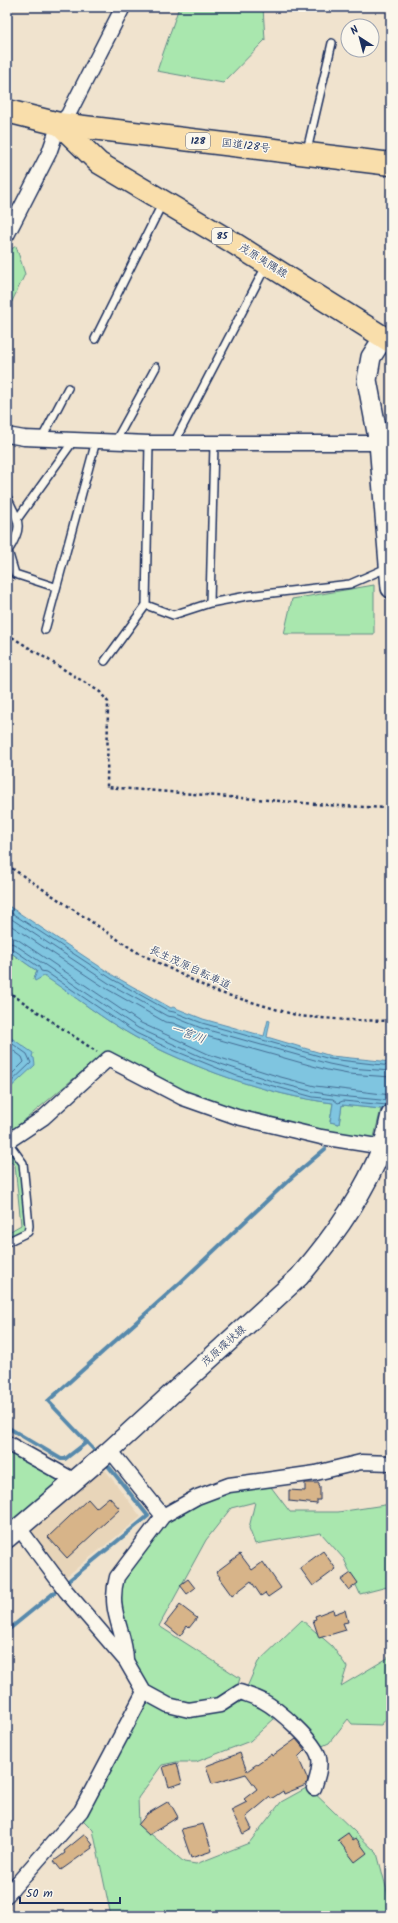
<svg xmlns="http://www.w3.org/2000/svg" width="398" height="1923" font-family="Kalam,'Klee One',sans-serif">
<rect width="100%" height="100%" fill="#f0e3ce"/>
<filter id="ink" filterUnits="userSpaceOnUse"><feTurbulence type="fractalNoise" baseFrequency=".025" numOctaves="2"/><feDisplacementMap in="SourceGraphic" scale="8" xChannelSelector="R" yChannelSelector="G"/><feConvolveMatrix kernelMatrix="1 2 1 2 8 2 1 2 1" color-interpolation-filters="sRGB"/></filter>
<g filter="url(#ink)">
<path fill="#e8d5b9" d="M103 1467 141 1517 63 1579 32 1539 33 1530Z"/>
<path fill="#a9e7ae" stroke="#628b86" d="M179 7H263L265 40 223 83 157 71Z
M16 246 25 274 7 312V252Z
M374 585V634H284L292 599Z
M7 950 37 971 34 979 44 975C73 995 104 1020 135 1037 190 1067 271 1096 333 1103L330 1122 339 1124 342 1105 381 1109 373 1141C337 1134 298 1129 262 1118 208 1102 154 1080 105 1052L7 1135Z
M7 1149 21 1165 26 1228 24 1232 7 1239V1233L21 1225 15 1165 7 1159Z
M7 1449 64 1481 7 1531Z
M268 1483 290 1512H338L391 1504V1586L360 1594 344 1559 321 1533 255 1544 249 1528 255 1502 231 1508 206 1540 159 1626 240 1678 236 1691 219 1702 198 1704 178 1702 150 1689 139 1674 126 1635 117 1598 124 1574 165 1519 228 1489Z
M302 1620 332 1646 347 1667 341 1686 391 1656V1713L381 1725 352 1724 348 1719 329 1743 320 1747 247 1687 258 1662Z
M245 1698 257 1703 275 1718 250 1741 196 1762H176L162 1765 138 1798 139 1824 184 1862 196 1864 249 1843 281 1802 308 1787 377 1853 391 1906 383 1916H111L93 1830 81 1818 143 1701 149 1700 171 1709Z"/>
<path fill="#7fc5e0" stroke="#5789ac" d="M7 905 114 976 171 1008 173 1007 203 1019 264 1036 268 1020 270 1021 267 1037 331 1056 391 1062V1110L342 1105 339 1124 330 1122 333 1103C267 1095 193 1068 135 1037 104 1020 73 995 44 976L35 981 34 979 37 971 7 950Z
M7 1035 33 1053 32 1057 34 1058 35 1065 7 1091Z"/>
<g fill="none" stroke-linecap="round" stroke-linejoin="round">
<path stroke="#436b92" stroke-width="1" d="M7 910 112 979 169 1011 174 1012 202 1023 330 1059 391 1066
M7 916 110 984 167 1016 174 1017 201 1028 329 1064 349 1068 391 1071
M7 923 107 989 165 1022 173 1023 199 1034 327 1070 348 1074 391 1077
M7 936 17 939 141 1023 208 1054 277 1076 315 1086 391 1095
M7 942 14 944 138 1028 206 1059 275 1082 314 1092 339 1096 391 1101
M7 947 11 948 39 967 41 971 46 972 136 1033 168 1048 237 1076 313 1097 333 1099 338 1103 343 1101 387 1105
M7 1040 27 1054 31 1063 7 1086
M7 1046 22 1057 24 1062 7 1079"/>
<path stroke="#5789ac" stroke-width="4" d="M7 1427 61 1459H65L87 1442
M98 1454 48 1401 181 1282 292 1177 325 1149
M7 1631 148 1516 105 1462"/>
</g>
<path fill="#d7b489" stroke="#1b2f5e" d="M305 1483H319V1486L320 1487V1500H317V1504L289 1501V1490L305 1491Z
M109 1497 120 1509 67 1558 48 1537 88 1499 96 1508Z
M323 1551 336 1569 313 1586 300 1568Z
M240 1554 252 1570 263 1562 281 1588 268 1597 265 1593 261 1596 251 1581 232 1596 219 1578 220 1577 216 1572Z
M351 1573 358 1583 349 1590 341 1580Z
M188 1579 195 1588 187 1594 180 1585Z
M180 1605 197 1618 189 1628 187 1626 180 1636 165 1624Z
M333 1609 334 1614 345 1610 348 1622 343 1623 346 1630 319 1638 313 1620 316 1619 315 1616Z
M296 1739 305 1750 298 1757 308 1780 306 1785 284 1794 283 1791 271 1799 270 1797 246 1817 252 1829 243 1834 231 1810 247 1802 244 1799 257 1789 246 1774 212 1784 206 1766 240 1753 247 1771 271 1754 272 1756Z
M177 1763 182 1783 169 1787 163 1767Z
M169 1801 178 1817 149 1835 138 1825 147 1814Z
M203 1824 212 1851 191 1858 181 1829Z
M348 1833 353 1840 356 1838 367 1853 355 1862 338 1840Z
M85 1834 93 1845 91 1846 92 1848 61 1870 54 1861 65 1853 64 1851Z"/>
<g fill="none" stroke-linecap="round" stroke-linejoin="round">
<defs>
<path id="lane" d="M305 152 308 146 332 43
M95 339 162 204
M42 438 68 388
M115 442 156 367
M174 443 266 266
M379 443H391
M7 497C19 522 24 526 8 551L15 574 55 587
M18 518 74 440
M210 603 214 444
M146 605 173 615 210 603 247 596 350 584 389 567
M45 630 96 441
M105 661 146 605 149 443
M7 1242 28 1232 29 1226 23 1163 7 1141"/>
<path id="street" d="M7 235 49 153 59 124 68 115 123 7
M7 435 24 438 149 443H379
M7 1142 43 1118 108 1059 183 1098 237 1117 321 1137 383 1147
M7 1443 75 1481
M110 1450 163 1516
M19 1528 66 1591 126 1661 144 1692 168 1705 189 1710 220 1705 240 1692C248 1695 256 1697 263 1701 278 1709 316 1742 319 1758 321 1768 317 1778 314 1788
M126 1660C125 1629 107 1612 117 1577L163 1516 197 1497 229 1485 316 1473 361 1462 391 1463
M7 1895 81 1811 144 1692"/>
<path id="secondary" d="M384 337 371 357 367 380 379 443 391 588
M7 1538 107 1453 299 1277C333 1238 363 1196 382 1148 387 1138 388 1126 391 1115"/>
<path id="primary" d="M59 124 99 163 232 242 391 342"/>
<path id="highway" d="M7 111 59 124 391 164"/>
</defs>
<use href="#lane" stroke="#1b2f5e" stroke-width="10"/>
<use href="#street" stroke="#1b2f5e" stroke-width="17"/>
<use href="#secondary" stroke="#1b2f5e" stroke-width="22"/>
<use href="#primary" stroke="#1b2f5e" stroke-width="24"/>
<use href="#highway" stroke="#1b2f5e" stroke-width="25"/>
<path stroke="#1b2f5e" stroke-width="2.5" stroke-dasharray="3 3" stroke-linecap="butt" d="M7 634 100 692 108 702 107 787 341 806 391 808
M7 865 135 951 214 991 299 1016 347 1020 391 1021
M7 991 97 1052
M387 1101 391 1078"/>
<use href="#lane" stroke="#fbf7ec" stroke-width="7"/>
<use href="#street" stroke="#fbf7ec" stroke-width="14"/>
<use href="#secondary" stroke="#fbf7ec" stroke-width="19"/>
<use href="#primary" stroke="#f9deab" stroke-width="21"/>
<use href="#highway" stroke="#f9deab" stroke-width="22"/>
</g>
</g>
<g text-anchor="middle" dominant-baseline="central" stroke-width="3" stroke-linejoin="round" paint-order="stroke">
<g fill="#fbf7ec" stroke="#5e6b89" stroke-width="1">
<rect x="186" y="133" width="24" height="16" rx="3"/>
<rect x="212" y="228" width="20" height="16" rx="3"/>
</g>
<g font-size="10" font-weight="bold" fill="#1b2f5e">
<text x="198" y="141">128</text>
<text x="222" y="236">85</text>
</g>
<g font-size="11" fill="#1b2f5e" stroke="#fbf7ec">
<text transform="translate(246 146) rotate(7)">国道128号</text>
<text transform="translate(263 261) rotate(32)">茂原夷隅線</text>
<text transform="translate(190 968) rotate(25)">長生茂原自転車道</text>
<text transform="translate(224 1346) rotate(-42)">茂原環状線</text>
</g>
<g font-size="12" font-style="italic" fill="#34547e" stroke="#fbf7ec">
<text transform="translate(188 1034) rotate(20)">一宮川</text>
</g>
</g>
<rect width="398" height="1923" fill="none" stroke="#fbf7ec" stroke-width="24"/>
<rect x="12" y="12" width="374" height="1899" fill="none" stroke="#1b2f5e" stroke-width="1.5" filter="url(#ink)"/>
<g transform="translate(360 38) rotate(324)"><circle r="19" fill="#fbf7ec" stroke="#a1a7b3"/>
<path d="M0-3L7 15L0 10L-7 15Z" fill="#1b2f5e"/>
<text y="-6" font-size="11" font-weight="bold" text-anchor="middle" fill="#1b2f5e">N</text>
</g>
<path d="M20 1897v6h100v-6" fill="none" stroke="#1b2f5e" stroke-width="2"/>
<text x="26" y="1897" font-size="12" fill="#1b2f5e" stroke="#fbf7ec" stroke-width="3" paint-order="stroke">50 m</text>
</svg>
